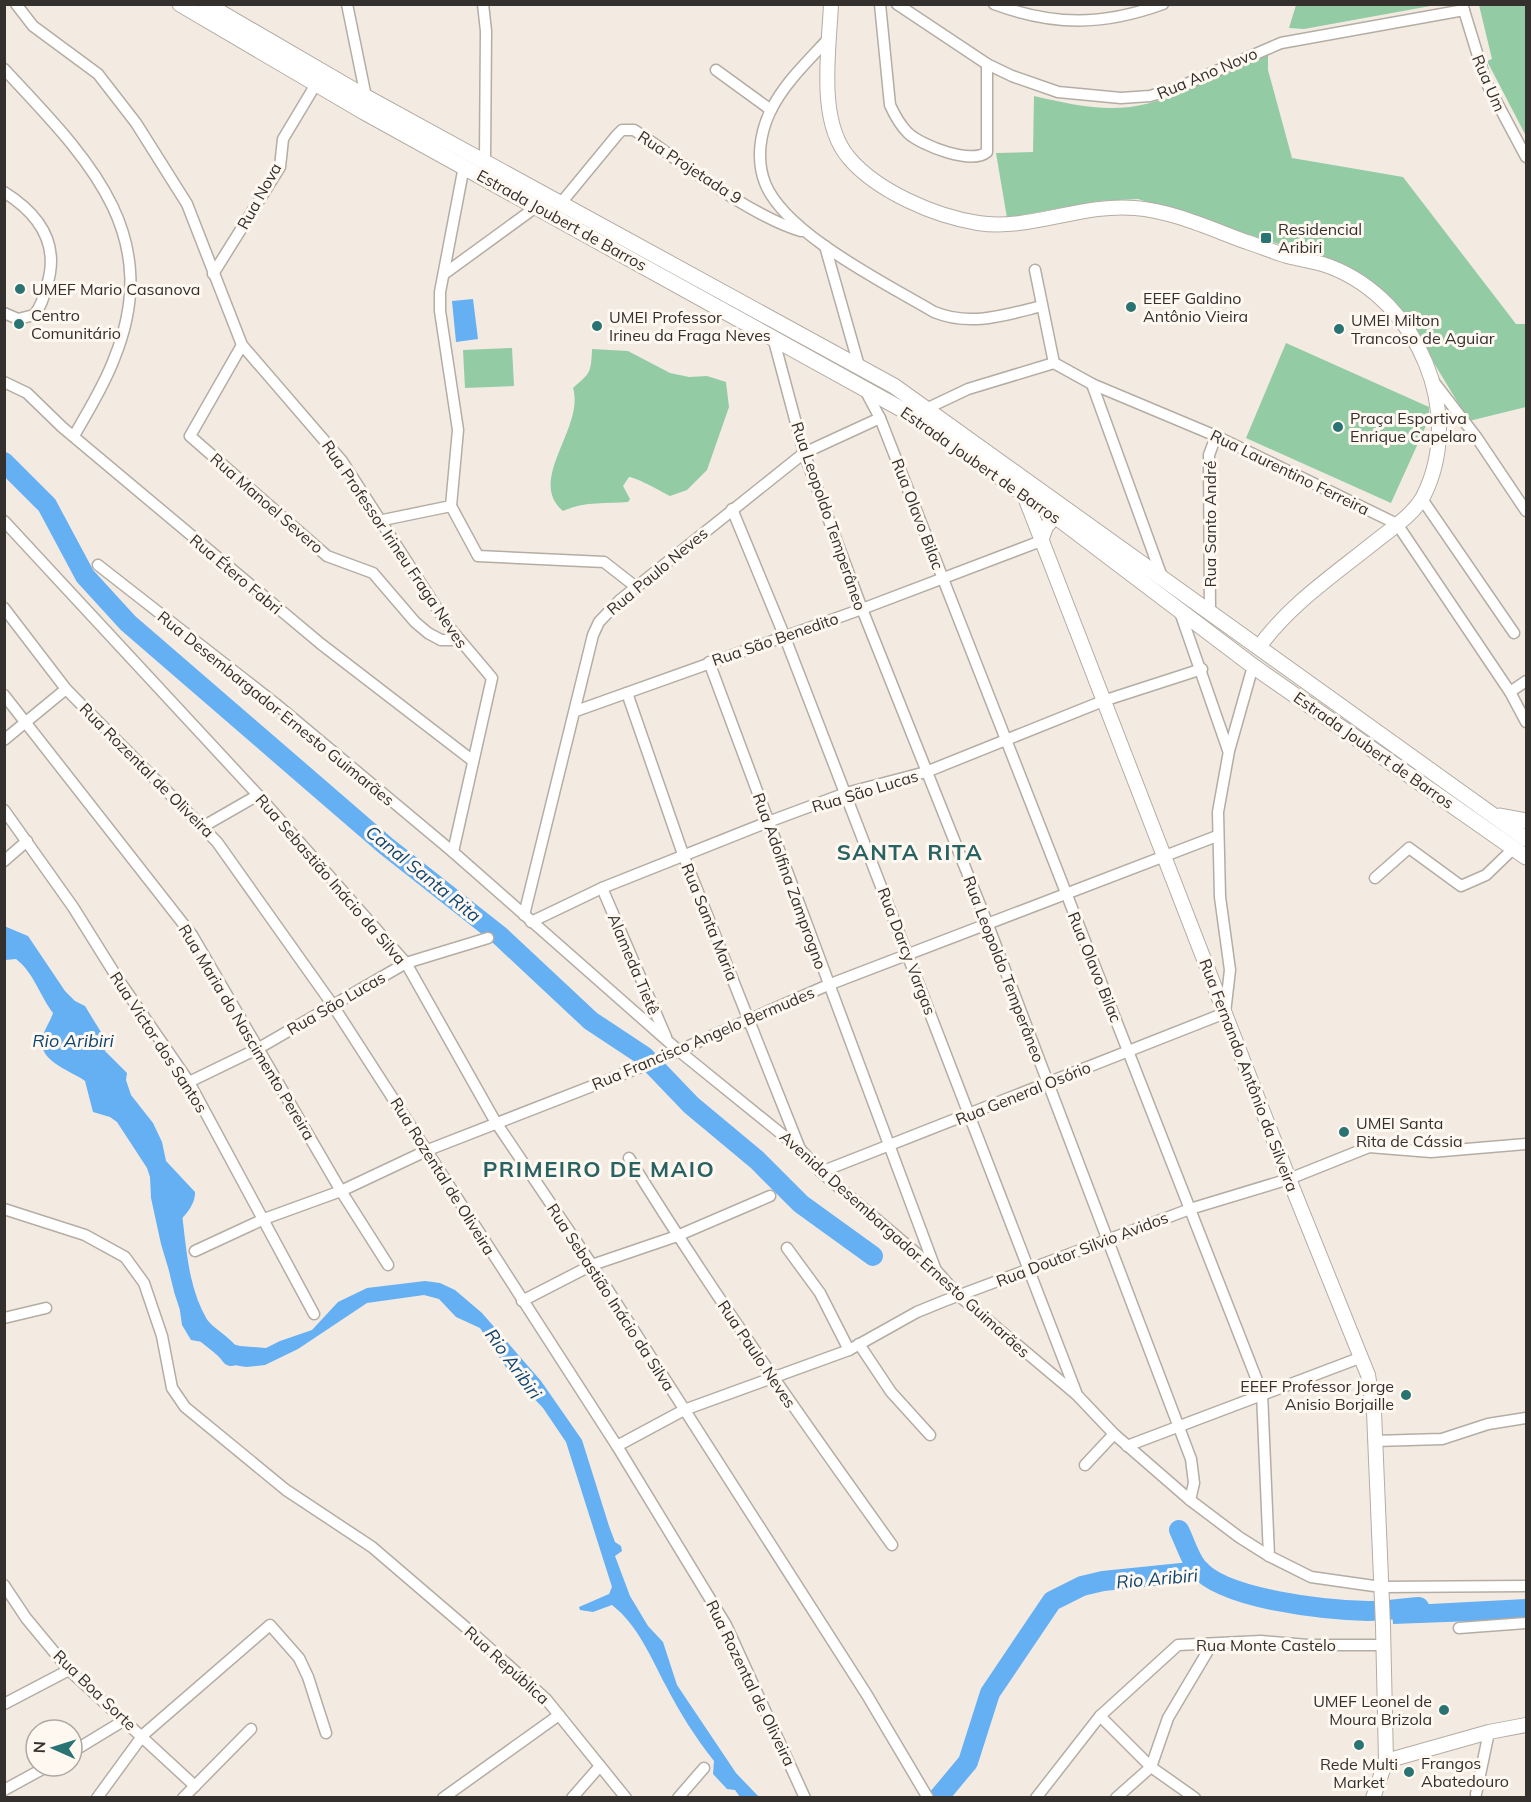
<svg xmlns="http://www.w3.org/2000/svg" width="1531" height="1802" font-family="Mulish,sans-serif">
<rect width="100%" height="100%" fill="#f3ebe2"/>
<g fill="#92cba4">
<polygon points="1296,5 1296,4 1436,5 1304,29 1289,28"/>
<polygon points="1479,5 1526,5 1526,136 1487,61 1492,59"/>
<path d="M1268,54v16l24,88 111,19 113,147h10v83l-57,14 -52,-86 -95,-77 -184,-59 -39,2 -92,17 -11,-65 37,-1 1,-56c31,7 64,15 96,11 49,-7 93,-36 138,-53z"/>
<polygon points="1286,343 1429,407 1429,419 1391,503 1246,438"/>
<polygon points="512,348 514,386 465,388 463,350"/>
<path d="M592,349l36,2 42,22 19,4 18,-1 19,6 3,25 -22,63 -20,20 -17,6c-10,-5 -32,-18 -41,-19l-6,9 7,13 -2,3c-21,2 -44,-1 -65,9 -37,-31 22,-83 10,-123 17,-15 18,-14 19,-39z"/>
</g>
<g fill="#65aff3">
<polygon points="473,299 478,339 456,342 452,301"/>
<path d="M4,926l24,10 37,55 10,10 10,5 22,36 -2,9 22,22 -1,7 5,15 22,28 9,19 4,19 29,31c1,12 -12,29 -23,33l-3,8 12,42 1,16 12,35 5,7 11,5 30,8 26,2 14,-7 32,-11 26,-28 29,-14 58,-7 15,2 15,7 27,23 59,68 41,59 27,86 6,16 6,4 1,5 -7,5 15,40 18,30 15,16 14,43 59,88 23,24h-19l-5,-7 -8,-1 -14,-15 1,-13c-19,-24 -34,-48 -48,-75 -15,-28 -28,-61 -54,-81l-19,7 -13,-2 -1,-3 30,-13 3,-7 -46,-145 -23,-34 -34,-36 -29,-44 -24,-11 -17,-18 -15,-4 -57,8 -69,46 -33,16 -19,2 -12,-2 -26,-22 -17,-3 -9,-15 -3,-21 -18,-60 -10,-46 -1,-21 -3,-9 -30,-46 -7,-5 -17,-5 -8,-31c-14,-10 -47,-20 -43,-42 2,-9 8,-17 11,-26 -14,-19 -19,-40 -37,-54l-11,1z"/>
<polygon points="1526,1599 1526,1619 1393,1624 1392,1606"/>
</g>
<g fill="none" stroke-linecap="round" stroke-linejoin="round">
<g stroke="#65aff3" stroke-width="20">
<polyline points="4,462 47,505 85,576 128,623 386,846 499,935 591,1021 644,1056 691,1105 757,1160 801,1204 873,1256"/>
<path d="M170,1198c6,42 6,88 28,126 8,13 25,19 33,32"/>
<path d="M1179,1530c6,12 10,27 18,37 26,33 131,43 171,44 17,0 34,-3 51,-4"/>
<polyline points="938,1798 968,1762 990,1693 1052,1601 1082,1586 1103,1581 1201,1571"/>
</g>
<g stroke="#b4ada4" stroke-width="13">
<g id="minor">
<polyline points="16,4 33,26 98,74 136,123 187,204 242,345 342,461 449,627 492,678 453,852"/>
<polyline points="347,4 366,97"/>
<polyline points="483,4 486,31 485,160"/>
<path d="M880,4l10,101c5,11 10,20 18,28 14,13 64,32 79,19v-88"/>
<polyline points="897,4 987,64 1012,76 1058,92 1121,98 1150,96 1177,88 1281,43 1464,10"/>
<path d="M994,4c60,22 108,22 169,0"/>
<polyline points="1462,4 1486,82 1526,157"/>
<path d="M830,37c-21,23 -46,46 -60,75 -10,21 -14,48 -5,71 20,51 122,101 169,129 37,15 71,3 108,-6"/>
<path d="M4,69c81,87 162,163 110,290 -10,27 -26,52 -40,77"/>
<polyline points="716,70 771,110"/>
<polyline points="464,166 440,292 440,311 458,430 451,506 478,556 604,562 636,587"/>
<path d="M4,192c35,22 56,52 43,93 -3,11 -6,22 -13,30l-16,4 -14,-6"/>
<path d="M561,203l56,-68 5,-5h12c46,31 116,86 167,101"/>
<polyline points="825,246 859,366"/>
<polyline points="1035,270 1054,363 1092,384 1216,436 1397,524 1510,692 1526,722"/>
<polyline points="213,274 280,167 283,139 316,84"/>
<polyline points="444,274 536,207"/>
<polyline points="773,337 804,453 862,609 988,925 1191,1459 1194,1483 1190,1500"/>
<polyline points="242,345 190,436 327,556 373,573 415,622 428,633 441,640 459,640"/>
<polyline points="4,382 27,393 62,427 321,644 473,761"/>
<polyline points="1434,382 1477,438 1526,511"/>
<polyline points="1092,384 1162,577"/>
<polyline points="865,390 880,418 1262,1393 1269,1556"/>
<polyline points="928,408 968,389 1054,363"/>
<polyline points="1422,499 1514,633"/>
<polyline points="732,509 784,635 1076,1392"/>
<polyline points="383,520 451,506"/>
<polyline points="4,521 258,795 406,963 495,1121 592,1265 867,1695 928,1798"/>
<polyline points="98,565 276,704 453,852 679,1051 800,1149 821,1172 935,1269 958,1295 1077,1395 1114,1434 1190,1500 1239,1537 1269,1556 1311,1577 1381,1587 1526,1586"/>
<polyline points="4,608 66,689 217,842 332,1004 617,1446 726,1625 805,1798"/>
<polyline points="1180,612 1228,750"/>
<polyline points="1210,613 1209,455 1216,436"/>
<polyline points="709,662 935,1268"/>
<polyline points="1510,692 1526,681"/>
<polyline points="627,693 684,857 800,1149"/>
<polyline points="4,695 192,935 341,1191 388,1265"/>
<polyline points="576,711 862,609 1041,541"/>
<polyline points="4,740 66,689"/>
<polyline points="4,810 73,907 118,979 189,1082 314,1314"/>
<polyline points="204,826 258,795"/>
<polyline points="4,861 27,841"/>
<polyline points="1375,878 1409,848 1461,886 1486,875 1514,848"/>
<polyline points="602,888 666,1037"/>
<polyline points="524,915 593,635 599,622 620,600 804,453 880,418"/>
<polyline points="531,922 602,888 768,822 846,793 926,772 1103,701 1202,669"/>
<polyline points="189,1082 259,1048 406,963 488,938"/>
<path d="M629,1158c82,133 172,260 263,387"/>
<polyline points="821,1172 1225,1013 1230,970 1220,897 1218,812 1229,751 1253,666"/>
<polyline points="4,1209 85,1235 125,1257 144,1283 162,1336 172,1388 185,1407 286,1490 372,1547 477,1637 546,1699 626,1798"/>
<polyline points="787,1248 820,1293 849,1350"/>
<polyline points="195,1251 264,1219 341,1191 428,1150 641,1067 828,985 1217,836"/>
<polyline points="522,1301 592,1265 677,1236 770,1196"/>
<polyline points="4,1318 46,1308"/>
<polyline points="859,1344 891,1392 930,1435"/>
<polyline points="1374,1441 1442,1439 1488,1424 1526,1418"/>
<polyline points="617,1446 684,1410 849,1350 917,1312 944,1301 1190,1209 1289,1179 1369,1147 1431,1152 1526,1144"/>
<polyline points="1127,1446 1362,1357"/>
<polyline points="1085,1465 1114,1434"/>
<polyline points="4,1585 26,1618 69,1670 195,1786"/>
<polyline points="1459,1628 1526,1623"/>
<polyline points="4,1704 69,1670"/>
<polyline points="1100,1716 1151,1767 1195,1798"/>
<polyline points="72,1752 123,1721"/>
<polyline points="4,1790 48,1766"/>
<polyline points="1476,1794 1489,1732"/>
<polyline points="97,1798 143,1735 270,1625 299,1658 308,1677 326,1733"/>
<polyline points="183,1798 251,1729"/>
<polyline points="443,1798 559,1715"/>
<polyline points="572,1798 600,1766"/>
<polyline points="678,1798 704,1768"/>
<polyline points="1036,1798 1100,1716 1178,1645 1261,1641 1308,1645 1384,1645"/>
<polyline points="1116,1798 1151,1767 1168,1718 1212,1644"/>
</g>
</g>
<g stroke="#b4ada4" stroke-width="16">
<g id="tertiary">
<path d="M831,4c-2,47 -14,117 18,154 28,33 85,58 129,65 52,8 104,-20 157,-15 38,3 76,21 112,34 15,5 29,11 44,15 13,3 28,5 40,10 87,34 135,146 92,230 -10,18 -31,31 -47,44 -41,33 -86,63 -117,106"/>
<polyline points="1023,492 1289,1179 1368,1375 1374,1412 1383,1626 1386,1761 1373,1798"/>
<polyline points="1041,541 1046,527 1062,508"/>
<polyline points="1386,1761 1489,1732 1526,1725"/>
</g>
</g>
<g stroke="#b4ada4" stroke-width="17">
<g id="secondary">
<polyline points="180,4 364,112 912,415 1055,516 1253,666 1526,857"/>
<polyline points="206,4 366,97 894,386 1526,839"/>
<polyline points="1500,816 1526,821"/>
</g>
</g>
<use href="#minor" stroke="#fff" stroke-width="10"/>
<use href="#tertiary" stroke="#fff" stroke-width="14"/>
<use href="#secondary" stroke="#fff" stroke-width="15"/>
</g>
<g fill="#297373" stroke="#fff8f1" stroke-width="2">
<rect x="1260" y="232" width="12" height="12" rx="3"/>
<circle cx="20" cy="289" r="6"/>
<circle cx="1131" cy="307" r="6"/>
<circle cx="19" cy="324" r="6"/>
<circle cx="597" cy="326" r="6"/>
<circle cx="1339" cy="329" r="6"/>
<circle cx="1338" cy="427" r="6"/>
<circle cx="1344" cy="1132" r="6"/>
<circle cx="1406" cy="1395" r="6"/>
<circle cx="1444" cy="1710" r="6"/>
<circle cx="1359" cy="1745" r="6"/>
<circle cx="1409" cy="1772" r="6"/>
</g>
<g text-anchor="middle" stroke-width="6" stroke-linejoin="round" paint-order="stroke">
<g font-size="16" fill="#33302d" stroke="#fff8f1">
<text transform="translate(1207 73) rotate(-23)" y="6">Rua Ano Novo</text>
<text transform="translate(1489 83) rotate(67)" y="6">Rua Um</text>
<text transform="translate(690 167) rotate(33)" y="6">Rua Projetada 9</text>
<text transform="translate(259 196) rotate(-61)" y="6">Rua Nova</text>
<text transform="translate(562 220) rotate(29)" y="6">Estrada Joubert de Barros</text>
<text transform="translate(981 465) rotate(35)" y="6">Estrada Joubert de Barros</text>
<text transform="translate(1290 472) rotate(26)" y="6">Rua Laurentino Ferreira</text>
<text transform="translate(267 503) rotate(41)" y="6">Rua Manoel Severo</text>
<text transform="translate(918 514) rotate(69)" y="6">Rua Olavo Bilac</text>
<text transform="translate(829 516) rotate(71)" y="6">Rua Leopoldo Temperâneo</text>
<text transform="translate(1210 524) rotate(-90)" y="6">Rua Santo André</text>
<text transform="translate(395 544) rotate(56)" y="6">Rua Professor Irineu Fraga Neves</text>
<text transform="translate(657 571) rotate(-40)" y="6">Rua Paulo Neves</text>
<text transform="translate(236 574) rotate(40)" y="6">Rua Étero Fabri</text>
<text transform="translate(775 639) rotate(-19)" y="6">Rua São Benedito</text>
<text transform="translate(276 708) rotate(39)" y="6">Rua Desembargador Ernesto Guimarães</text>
<text transform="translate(1374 750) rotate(35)" y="6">Estrada Joubert de Barros</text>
<text transform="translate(147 770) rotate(45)" y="6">Rua Rozental de Oliveira</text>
<text transform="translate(865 791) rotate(-17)" y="6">Rua São Lucas</text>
<text transform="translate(331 879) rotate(49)" y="6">Rua Sebastião Inácio da Silva</text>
<text transform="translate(790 881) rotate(70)" y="6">Rua Adolfina Zamprogno</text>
<text transform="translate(710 922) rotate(68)" y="6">Rua Santa Maria</text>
<text transform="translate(907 951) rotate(69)" y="6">Rua Darcy Vargas</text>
<text transform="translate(634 964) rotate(67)" y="6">Alameda Tietê</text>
<text transform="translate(1095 967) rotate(68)" y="6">Rua Olavo Bilac</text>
<text transform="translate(1004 969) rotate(69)" y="6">Rua Leopoldo Temperâneo</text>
<text transform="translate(336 1003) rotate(-30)" y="6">Rua São Lucas</text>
<text transform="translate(247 1032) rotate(59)" y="6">Rua Maria do Nascimento Pereira</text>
<text transform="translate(703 1038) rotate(-23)" y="6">Rua Francisco Angelo Bermudes</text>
<text transform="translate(159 1042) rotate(57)" y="6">Rua Victor dos Santos</text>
<text transform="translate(1249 1075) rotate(69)" y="6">Rua Fernando Antônio da Silveira</text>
<text transform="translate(1023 1093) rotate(-22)" y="6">Rua General Osório</text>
<text transform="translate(443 1176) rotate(58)" y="6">Rua Rozental de Oliveira</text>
<text transform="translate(905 1244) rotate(42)" y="6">Avenida Desembargador Ernesto Guimarães</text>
<text transform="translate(1082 1249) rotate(-21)" y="6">Rua Doutor Silvio Avidos</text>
<text transform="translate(611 1297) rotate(57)" y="6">Rua Sebastião Inácio da Silva</text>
<text transform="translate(757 1354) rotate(56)" y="6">Rua Paulo Neves</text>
<text x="1266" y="1651">Rua Monte Castelo</text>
<text transform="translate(507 1665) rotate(42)" y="6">Rua República</text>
<text transform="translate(751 1683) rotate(64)" y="6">Rua Rozental de Oliveira</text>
<text transform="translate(95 1690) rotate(44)" y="6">Rua Boa Sorte</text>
</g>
<g font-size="16" fill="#33302d" stroke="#fff8f1" text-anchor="start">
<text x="1278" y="235">Residencial<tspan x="1278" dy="18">Aribiri</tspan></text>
<text x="32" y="295">UMEF Mario Casanova</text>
<text x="1143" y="304">EEEF Galdino<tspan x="1143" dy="18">Antônio Vieira</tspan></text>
<text x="31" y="321">Centro<tspan x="31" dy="18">Comunitário</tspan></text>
<text x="609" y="323">UMEI Professor<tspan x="609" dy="18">Irineu da Fraga Neves</tspan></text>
<text x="1351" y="326">UMEI Milton<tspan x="1351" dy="18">Trancoso de Aguiar</tspan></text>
<text x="1350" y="424">Praça Esportiva<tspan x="1350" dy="18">Enrique Capelaro</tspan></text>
<text x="1356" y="1129">UMEI Santa<tspan x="1356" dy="18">Rita de Cássia</tspan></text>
<text x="1394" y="1392" text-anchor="end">EEEF Professor Jorge<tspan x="1394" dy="18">Anisio Borjaille</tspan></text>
<text x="1432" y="1707" text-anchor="end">UMEF Leonel de<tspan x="1432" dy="18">Moura Brizola</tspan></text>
<text x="1421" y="1769">Frangos<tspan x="1421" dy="18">Abatedouro</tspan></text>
<text x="1359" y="1770" text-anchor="middle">Rede Multi<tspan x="1359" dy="18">Market</tspan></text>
</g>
<g font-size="18" font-style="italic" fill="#0f4671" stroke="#fff8f1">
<text transform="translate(423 874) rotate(39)" y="6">Canal Santa Rita</text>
<text x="73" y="1047">Rio Aribiri</text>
<text transform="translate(513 1364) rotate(54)" y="6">Rio Aribiri</text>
<text transform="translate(1157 1579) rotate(-5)" y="6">Rio Aribiri</text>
</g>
<g font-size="22" font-weight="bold" letter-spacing="1.5" fill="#286262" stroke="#fff8f1">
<text x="910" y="860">SANTA RITA</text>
<text x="599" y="1177">PRIMEIRO DE MAIO</text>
</g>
</g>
<rect width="1531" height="1802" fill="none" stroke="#33302d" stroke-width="12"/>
<g transform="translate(54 1748) rotate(273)"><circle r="28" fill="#fff8f1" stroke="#ada8a3" stroke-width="1.5"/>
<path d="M0-4.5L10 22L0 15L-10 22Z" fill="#297373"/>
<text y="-9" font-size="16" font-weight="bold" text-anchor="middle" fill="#33302d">N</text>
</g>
</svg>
